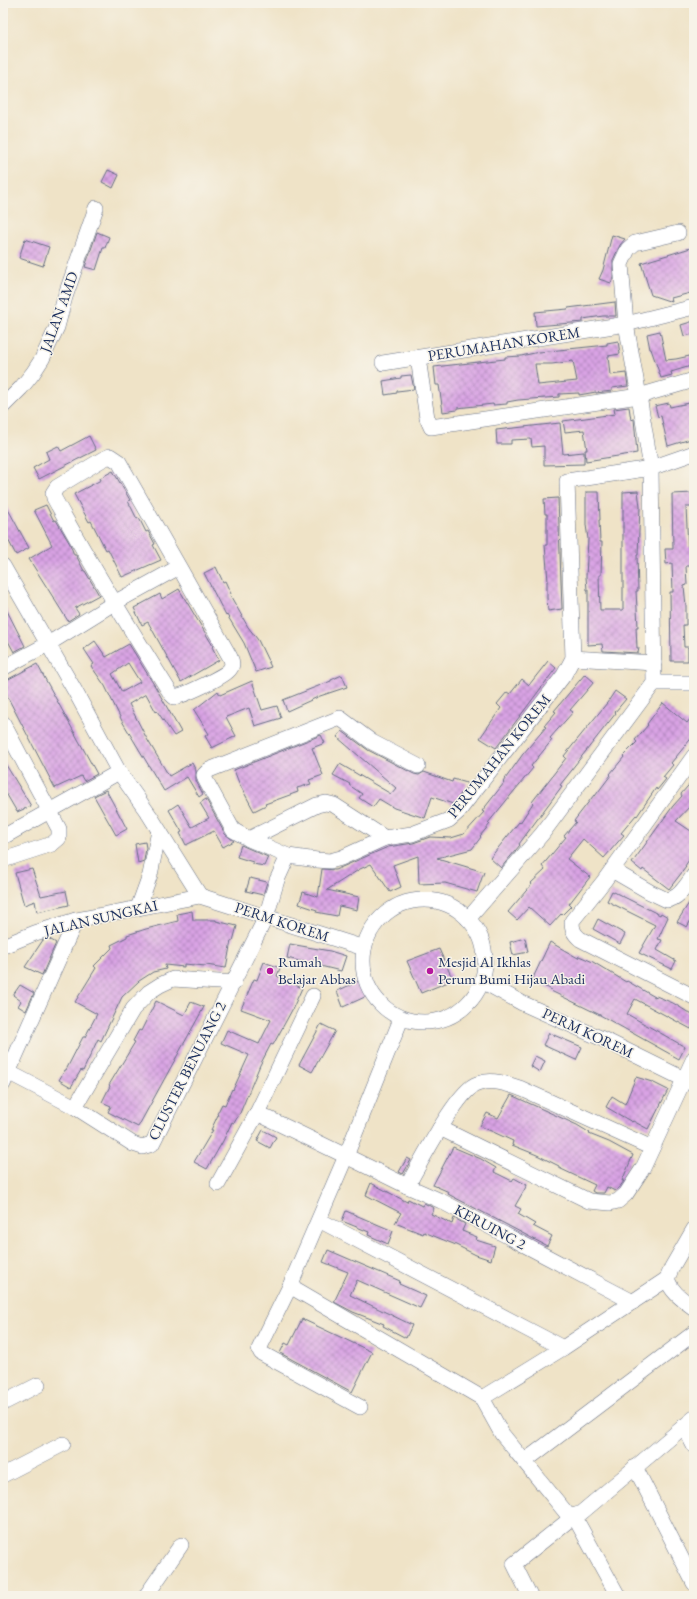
<svg xmlns="http://www.w3.org/2000/svg" width="697" height="1599" font-family="'EB Garamond',serif">
<defs>
<pattern id="building-cross-hatch" width="8" height="8" patternUnits="userSpaceOnUse"><rect width="8" height="8" fill="#d9a3e4"/><path d="M0 0l8 8M0 8l8-8" fill="none" stroke="#af85bc"/></pattern>
</defs>
<rect width="100%" height="100%" fill="#f7f3e8"/>
<filter id="ink" filterUnits="userSpaceOnUse"><feTurbulence type="fractalNoise" baseFrequency=".025" numOctaves="2"/><feDisplacementMap in="SourceGraphic" scale="8" xChannelSelector="R" yChannelSelector="G"/><feConvolveMatrix kernelMatrix="1 2 1 2 8 2 1 2 1" color-interpolation-filters="sRGB"/></filter>
<filter id="wash" filterUnits="userSpaceOnUse"><feTurbulence type="fractalNoise" baseFrequency=".012" numOctaves="4" result="noise"/><feDisplacementMap in="SourceGraphic" scale="16" xChannelSelector="R" yChannelSelector="G"/><feGaussianBlur stdDeviation="0.9" result="paint"/><feColorMatrix in="noise" values="0 0 0 0 0 0 0 0 0 0 0 0 0 0 0 0 0 1.4 0 .05"/><feComposite in="paint" operator="in"/></filter>
<g filter="url(#wash)">
<rect width="100%" height="100%" fill="#efe3c7"/>
<g id="blocks">
<g fill="url(#building-cross-hatch)" fill-rule="evenodd">
<polygon points="108,170 119,175 113,188 102,182"/>
<polygon points="97,232 109,237 105,248 103,248 96,270 85,267"/>
<polygon points="612,235 625,239 620,245 613,260 613,278 611,283 599,279 603,270"/>
<polygon points="25,239 49,247 43,266 19,258"/>
<polygon points="694,247 694,292 671,298 672,302 651,295 641,263"/>
<polygon points="615,302 616,316 603,316 583,319 583,322 536,326 535,312 568,309 568,308"/>
<polygon points="694,321 694,334 684,336 681,325"/>
<polygon points="660,331 666,360 676,359 694,355 694,365 671,372 672,375 661,378 651,349 650,349 647,334"/>
<path d="M618,341l2,13 -12,2 2,19 16,-2 2,13 -16,2v3l-16,2v-1l-17,3v-2l-20,1v3l-41,3 -11,2v2l-14,1v-1l-36,4v2l-14,2 -4,-27h-3l-2,-18 71,-8v-2l16,-1 18,-4 68,-7v-2zM573,361l4,20 -39,4 -3,-21h17z"/>
<polygon points="411,375 414,389 397,391 397,393 385,395 383,381 401,378 401,376"/>
<polygon points="694,402 694,438 668,446 661,416 658,417 655,406 669,403 670,407"/>
<polygon points="629,407 631,420 634,419 637,453 586,461 585,450 587,450 584,430 565,432 563,421 615,414 614,409"/>
<polygon points="560,423 563,454 584,452 584,464 544,465 544,446 532,447 531,439 511,440 511,444 497,444 496,430"/>
<polygon points="89,436 96,450 39,479 33,468 49,459 46,452 58,446 61,451"/>
<polygon points="113,471 130,500 128,501 137,519 139,518 146,532 148,531 155,544 153,545 161,560 122,577 108,549 106,550 91,521 89,522 74,494 101,480 100,478"/>
<polygon points="638,491 640,507 638,555 637,555 638,591 636,591 638,627 636,627 637,648 639,648 638,653 603,651 602,644 588,645 588,590 587,590 586,577 588,539 586,525 586,492 599,492 600,520 599,520 600,542 602,542 601,575 599,575 600,610 623,610 623,492"/>
<polygon points="694,493 694,507 686,507 688,547 694,547 694,566 686,566 687,585 684,586 686,606 686,625 683,625 684,647 688,647 688,661 671,661 670,592 673,592 672,563 666,564 665,549 673,549 672,494"/>
<polygon points="558,498 562,609 548,611 547,598 547,581 548,581 545,545 547,545 547,514 545,514 544,499"/>
<polygon points="3,500 29,548 16,555 3,530"/>
<polygon points="46,505 54,521 56,520 70,544 74,555 76,555 84,571 85,571 99,595 75,608 79,614 68,621 29,559 52,545 34,510"/>
<polygon points="216,567 223,582 225,581 231,594 230,595 248,627 258,640 271,667 256,672 244,643 227,615 226,616 204,573"/>
<polygon points="179,589 213,646 212,647 219,660 181,682 148,622 142,625 134,608 160,594 162,599"/>
<polygon points="3,603 25,646 14,652 3,632"/>
<path d="M95,641l11,16 23,-13 27,44 25,44 -7,4 -17,-25 -1,1 -10,-18 -17,10 18,35 22,37 23,-13 4,8v10l7,13 -4,3 -12,-20 -23,14 -42,-70 -17,-35 -14,-20 3,-2 -10,-15zM128,663l12,19 -18,10 -10,-18z"/>
<polygon points="548,661 556,668 496,748 480,738 501,708 497,704 507,692 510,694 522,679 529,685"/>
<polygon points="37,664 97,774 84,781 81,776 55,788 6,694 3,695 3,682"/>
<polygon points="585,674 594,682 570,710 573,712 550,738 552,740 531,766 533,768 488,823 490,824 480,836 481,837 472,849 437,858 484,872 477,892 445,883 419,884 418,856 393,865 401,887 390,892 371,864 360,869 327,890 359,897 357,910 339,906 337,916 316,912 317,910 299,904 303,892 318,897 322,869 335,870 388,847 413,843 430,837 451,838 464,834 484,812 482,811 504,783 503,782 523,754 546,727 544,726 556,712 554,711"/>
<polygon points="342,675 347,687 320,696 287,711 283,700 331,681 331,680"/>
<polygon points="252,681 262,710 277,706 281,718 255,726 249,708 226,717 236,736 212,748 205,736 209,734 194,710 218,691 220,695"/>
<polygon points="615,691 626,699 615,712 616,713 571,770 572,770 560,785 562,786 519,844 520,845 501,868 490,858 519,822 520,823 533,803 532,802 566,758 564,756 607,703"/>
<polygon points="663,703 687,723 694,714 694,735 671,763 673,765 663,777 666,779 657,790 656,788 637,816 636,815 621,833 624,835 604,858 583,839 567,859 590,877 569,904 571,906 562,915 561,914 550,926 529,907 517,920 508,912 532,884 531,883 545,870 542,866 566,837 564,836 576,822 574,821 594,795 595,796 611,775 610,774 624,757 623,756 637,742 635,740 648,725 647,724"/>
<polygon points="342,731 368,750 414,774 419,775 424,772 452,782 453,779 467,783 466,787 453,804 432,797 425,818 394,808 379,799 373,807 359,798 362,794 349,785 350,784 333,775 340,764 391,794 396,788 337,737"/>
<polygon points="321,735 325,743 312,748 323,775 309,780 311,784 297,788 298,792 265,804 266,805 254,811 239,783 234,770"/>
<polygon points="3,760 31,806 17,812 3,788"/>
<polygon points="694,779 694,805 692,804 676,821 694,833 694,852 685,866 686,867 669,889 643,869 642,871 632,863 673,806 682,796 681,794"/>
<polygon points="106,790 127,829 116,835 94,796"/>
<polygon points="206,799 225,834 234,841 223,847 214,831 186,845 180,833 182,832 169,810 178,804 192,827 209,818 200,803"/>
<polygon points="145,842 146,848 144,861 138,863 135,844"/>
<polygon points="241,845 268,857 264,866 253,864 253,862 237,857"/>
<polygon points="32,869 41,896 66,891 69,905 37,912 35,901 24,905 15,873"/>
<polygon points="250,878 267,882 263,895 246,891"/>
<polygon points="612,891 660,915 661,913 668,917 658,939 662,940 657,950 676,961 672,969 639,953 655,925 607,901"/>
<polygon points="694,895 694,915 687,927 677,922"/>
<polygon points="192,911 193,920 216,920 216,921 237,926 233,941 231,941 226,968 206,965 206,966 184,964 184,967 165,965 166,969 153,972 139,981 122,997 101,1041 98,1039 83,1071 81,1070 71,1087 59,1080 65,1070 66,1070 83,1037 85,1037 97,1014 75,1002 96,968 94,966 112,948 111,945 127,937 127,935 146,929 178,921 177,914"/>
<polygon points="598,919 625,934 620,944 593,929"/>
<polygon points="48,938 56,943 42,975 25,967 43,940"/>
<polygon points="525,938 528,952 513,955 510,942"/>
<polygon points="550,942 578,958 579,956 593,962 626,982 627,981 655,997 656,996 673,1003 694,1016 694,1023 691,1029 635,999 627,1014 685,1047 679,1059 600,1015 551,991 552,990 532,980"/>
<polygon points="290,944 330,951 346,956 341,971 287,958"/>
<polygon points="439,949 453,980 421,993 407,961"/>
<polygon points="264,962 280,968 277,976 302,988 292,1010 273,1045 271,1044 260,1065 240,1113 234,1123 232,1122 223,1141 207,1169 194,1162 213,1130 211,1130 218,1115 217,1114 222,1104 225,1105 232,1089 233,1090 249,1055 221,1043 227,1030 259,1044 271,1020 241,1009 254,979 257,980"/>
<polygon points="361,980 367,996 343,1007 337,991"/>
<polygon points="20,985 34,993 26,1011 18,1006 21,1001 13,995"/>
<polygon points="156,1001 184,1015 191,1002 204,1007 138,1127 108,1112 111,1106 102,1102 110,1086 109,1085 135,1042 133,1041 139,1030 141,1031"/>
<polygon points="321,1024 335,1031 312,1072 299,1065"/>
<polygon points="549,1033 582,1047 576,1060 543,1045"/>
<polygon points="535,1056 545,1061 540,1072 530,1066"/>
<polygon points="636,1077 652,1082 668,1090 648,1129 633,1121 632,1122 606,1107 612,1096 625,1104"/>
<polygon points="511,1095 577,1125 590,1133 589,1134 609,1142 633,1155 622,1181 624,1181 619,1188 615,1191 607,1187 604,1193 595,1193 592,1191 595,1185 559,1168 559,1166 537,1155 512,1145 513,1141 480,1126 487,1113 498,1118"/>
<polygon points="263,1130 276,1137 270,1148 257,1141"/>
<polygon points="453,1147 481,1159 496,1168 494,1172 512,1181 514,1178 527,1185 515,1206 521,1209 518,1214 535,1224 533,1226 552,1236 547,1246 448,1194 449,1192 433,1185"/>
<polygon points="407,1158 411,1160 403,1174 399,1172"/>
<polygon points="371,1183 407,1202 408,1199 422,1206 424,1203 434,1208 431,1214 452,1224 454,1218 465,1224 462,1231 477,1237 476,1240 495,1246 491,1260 476,1255 456,1245 424,1232 423,1234 395,1223 401,1213 366,1195"/>
<polygon points="346,1211 393,1231 388,1244 368,1235 369,1232 342,1221"/>
<polygon points="328,1250 400,1281 399,1284 426,1296 420,1308 357,1280 350,1295 412,1325 406,1338 383,1326 384,1324 353,1312 334,1302 348,1272 323,1262"/>
<polygon points="302,1319 372,1352 352,1392 280,1353 285,1343 289,1345"/>
</g>
</g>
</g>
<g filter="url(#ink)">
<use href="#blocks" fill-opacity="0" stroke="#656e83" stroke-width="1"/>
<g fill="none" stroke-linecap="round" stroke-linejoin="round">
<g stroke="#656e83" stroke-width="16">
<g id="street">
<polyline points="418,358 427,418 431,427 639,396 694,380"/>
<polyline points="383,363 626,324 694,307"/>
<polyline points="3,406 21,388 33,373 42,359 57,327 65,297 96,208"/>
<polyline points="3,566 75,691 119,772 150,816 200,896"/>
<polyline points="573,658 654,663"/>
<path d="M3,668l45,-24 66,-41 65,-36 51,90c2,4 3,8 0,12 -4,7 -47,27 -56,28l-3,-3c-41,-65 -80,-129 -117,-196l-1,-5 4,-6 46,-28 7,-3 9,6 60,105"/>
<polyline points="654,683 694,683"/>
<polyline points="3,723 59,829 59,838 52,844 3,860"/>
<path d="M694,756l-90,125 -32,40c0,8 1,12 8,18l114,58"/>
<polyline points="3,837 119,772"/>
<polyline points="249,839 317,805 326,803 334,805 385,838"/>
<polyline points="288,856 249,839 233,830 205,779 204,775 209,770 340,718 372,742 418,766"/>
<path d="M612,870l38,22 17,8c12,-1 20,-16 27,-25"/>
<circle cx="424" cy="961" r="61"/>
<polyline points="138,908 150,875 159,831"/>
<polyline points="468,919 542,834 654,683 651,468 639,396 626,324 621,264 628,249 635,243 678,233"/>
<polyline points="3,946 35,933 76,920 200,896 364,948"/>
<polyline points="482,981 522,1003 607,1041 694,1084"/>
<polyline points="234,983 173,979 160,985 149,992 133,1009 75,1107 133,1144 142,1147 152,1144 266,917 277,880 288,856 317,860 330,861 341,858 385,838 412,834 449,820 458,812 564,675 573,658 567,481 651,468 694,453"/>
<polyline points="313,996 257,1113 346,1156 401,1019"/>
<polyline points="8,1072 75,1107"/>
<polyline points="3,1084 76,920"/>
<polyline points="440,1128 589,1201 610,1203 618,1201 626,1194 643,1168 694,1058"/>
<polyline points="218,1184 257,1113"/>
<path d="M407,1186c12,-20 50,-96 70,-102 15,-6 31,0 45,5l130,59"/>
<polyline points="319,1220 563,1348"/>
<path d="M694,1229l-22,38 -5,12c5,14 15,20 27,29"/>
<polyline points="290,1286 482,1398 502,1434 568,1515 574,1516 618,1596"/>
<polyline points="482,1398 563,1348 667,1279"/>
<polyline points="3,1403 38,1385"/>
<polyline points="360,1407 261,1353 259,1349 290,1286 346,1156 407,1186 441,1201 633,1302"/>
<polyline points="684,1426 694,1446"/>
<polyline points="525,1461 694,1333"/>
<polyline points="635,1467 694,1583"/>
<polyline points="3,1475 63,1444"/>
<polyline points="146,1596 181,1545"/>
<polyline points="530,1596 514,1564 574,1516 581,1513 694,1418"/>
</g>
</g>
<use href="#street" stroke="#fff" stroke-width="15"/>
</g>
</g>
<g fill="#b5179e" stroke="#f7f3e8" stroke-width="1.5">
<circle cx="270" cy="971" r="4"/>
<circle cx="430" cy="971" r="4"/>
</g>
<g text-anchor="middle" stroke-width="3" stroke-linejoin="round" paint-order="stroke">
<g font-size="15" fill="#1b2f5e" stroke="#f7f3e8">
<text transform="translate(59 312) rotate(-70)" y="5">JALAN AMD</text>
<text transform="translate(504 344) rotate(-9)" y="5">PERUMAHAN KOREM</text>
<text transform="translate(499 756) rotate(-51)" y="5">PERUMAHAN KOREM</text>
<text transform="translate(101 918) rotate(-13)" y="5">JALAN SUNGKAI</text>
<text transform="translate(282 922) rotate(18)" y="5">PERM KOREM</text>
<text transform="translate(588 1033) rotate(25)" y="5">PERM KOREM</text>
<text transform="translate(187 1071) rotate(-63)" y="5">CLUSTER BENUANG 2</text>
<text transform="translate(490 1227) rotate(28)" y="5">KERUING 2</text>
</g>
<g font-size="15" fill="#1b2f5e" stroke="#f7f3e8" text-anchor="start">
<text x="278" y="967">Rumah<tspan x="278" dy="17">Belajar Abbas</tspan></text>
<text x="438" y="967">Mesjid Al Ikhlas<tspan x="438" dy="17">Perum Bumi Hijau Abadi</tspan></text>
</g>
</g>
<rect width="697" height="1599" fill="none" stroke="#f7f3e8" stroke-width="16"/>
</svg>
